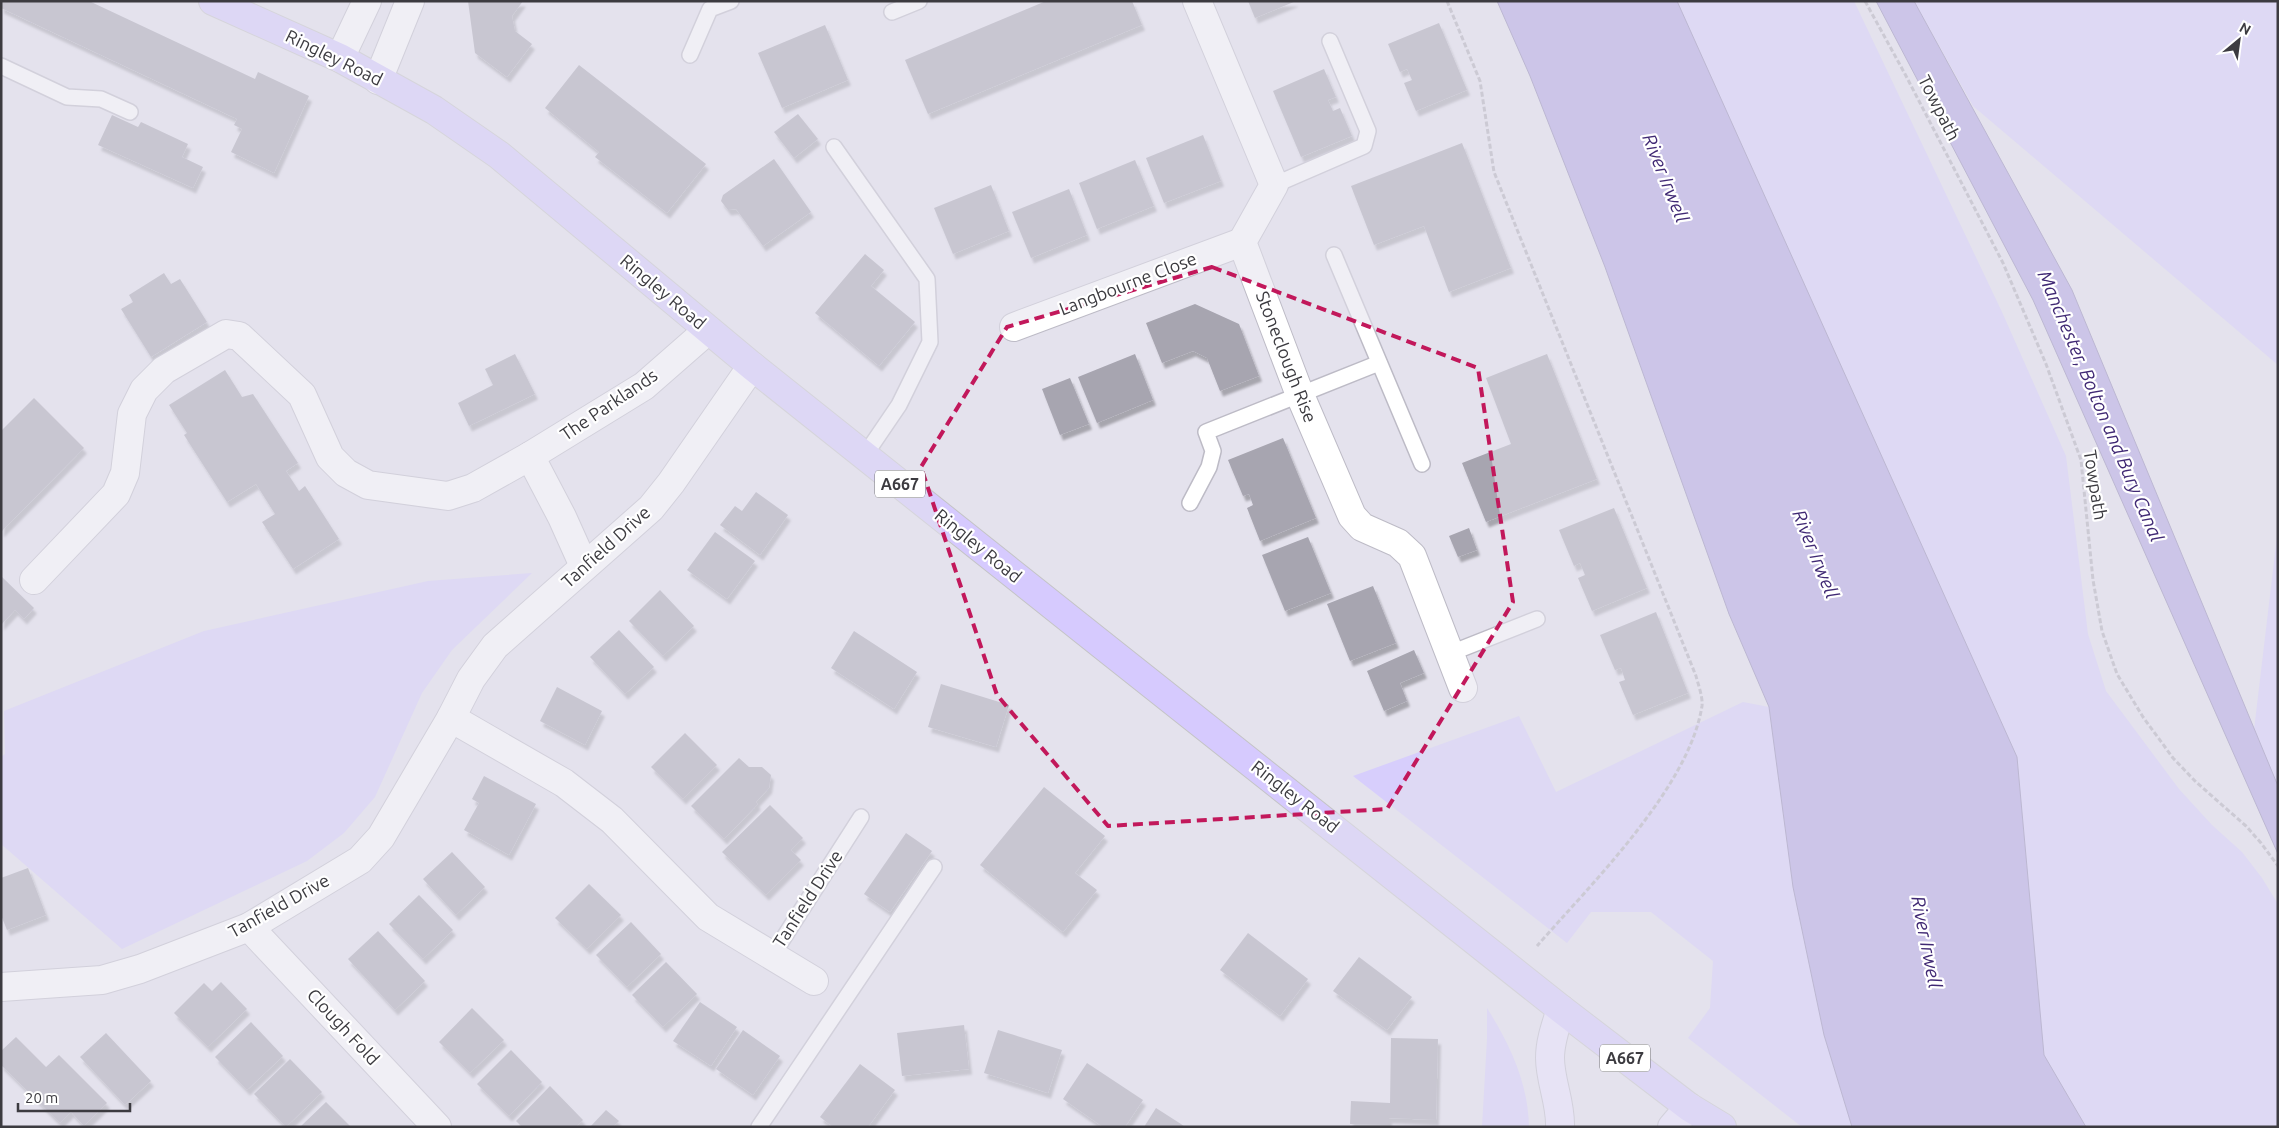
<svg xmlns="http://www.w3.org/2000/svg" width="2279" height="1128" font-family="Ubuntu,sans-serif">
<defs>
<filter id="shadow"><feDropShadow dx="3" dy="5.5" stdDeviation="1" flood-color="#0004"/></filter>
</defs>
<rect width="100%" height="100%" fill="#e4e2ed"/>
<g fill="#d7cefc">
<polygon points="1677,1 1854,1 2002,312 2066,456 2088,634 2106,691 2179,789 2212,825 2242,852 2262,878 2278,904 2278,1127 2086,1127 2044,1055 2017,757"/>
<polygon points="1914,1 2278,1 2278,365 1973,106"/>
<polygon points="2278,528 2278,786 2254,730"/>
<polygon points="532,573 452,650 422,693 375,797 344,833 307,861 122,949 1,844 1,757 5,754 4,711 204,631 428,581"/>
<polygon points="1743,702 1769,707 1793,887 1824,1035 1852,1127 1802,1127 1688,1038 1710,1008 1713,961 1651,912 1591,912 1567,943 1353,776 1519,716 1556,792"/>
<path d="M1487,1008c23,37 41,74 42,119h-47l5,-88z"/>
</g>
<g fill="#afa2e2" stroke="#8c83b1">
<polygon points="1497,1 1677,1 2017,757 2044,1055 2086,1127 1852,1127 1824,1035 1793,887 1769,707 1729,614 1605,267 1530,76"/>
<polygon points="1876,1 1914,1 2072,290 2278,786 2278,854 2033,300"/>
</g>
<g fill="#a7a5b0" filter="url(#shadow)">
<polygon points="1,1 89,1 255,79 258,72 309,96 274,173 231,152 242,129 234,125 237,119 1,8"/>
<polygon points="468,1 523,1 512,16 515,31 532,44 507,77 475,53"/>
<polygon points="1046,1 1132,1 1142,25 928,114 905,60"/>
<polygon points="1248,1 1296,1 1255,18"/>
<polygon points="1439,23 1467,90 1416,111 1404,83 1412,80 1407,69 1400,72 1388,44"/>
<polygon points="825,25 848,80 782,108 758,53"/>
<polygon points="579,65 706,164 667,213 595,157 599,152 545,108"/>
<polygon points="1324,69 1336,97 1328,100 1333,111 1340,108 1352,136 1301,157 1273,91"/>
<polygon points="798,114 818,139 794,158 774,132"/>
<polygon points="112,115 138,127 141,122 188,144 182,157 203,167 193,188 98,145"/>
<polygon points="1203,135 1221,181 1164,203 1146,158"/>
<polygon points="1462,143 1511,268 1449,292 1424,226 1374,245 1351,186"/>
<polygon points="774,159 811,212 763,246 736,209 728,210 721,201 723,195"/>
<polygon points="1135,160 1154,206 1097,229 1079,183"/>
<polygon points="991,185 1009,231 953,254 934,208"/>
<polygon points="1069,189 1087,235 1031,258 1012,212"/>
<polygon points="865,254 884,270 871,286 915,322 879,366 815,313"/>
<polygon points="164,273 171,284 180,279 207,322 151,357 121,309 133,302 129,295"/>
<polygon points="1195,304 1239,324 1259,376 1220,391 1207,358 1193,351 1162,363 1146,323"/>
<polygon points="515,354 535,394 469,426 458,403 493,385 485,369"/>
<polygon points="1135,354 1153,400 1097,423 1078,377"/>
<polygon points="1547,354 1597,479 1486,522 1462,463 1511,444 1486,378"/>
<polygon points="225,370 242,397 253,394 298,463 286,471 299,491 305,486 339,539 293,569 262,522 275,514 256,484 227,502 184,435 187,433 169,405"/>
<polygon points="1070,378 1089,424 1060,435 1042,389"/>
<polygon points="34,398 84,448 1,532 1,431"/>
<polygon points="1283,438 1316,518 1260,541 1247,508 1253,505 1249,494 1243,496 1228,460"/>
<polygon points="756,492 788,515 760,555 720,525 735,506 742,511"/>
<polygon points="1614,508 1647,588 1592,611 1578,578 1585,575 1580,563 1574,566 1559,530"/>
<polygon points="1469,528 1477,550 1458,557 1449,536"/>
<polygon points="715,532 755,561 727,599 687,570"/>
<polygon points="1308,537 1331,593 1285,611 1262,555"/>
<polygon points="1,576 34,608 24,619 15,610 1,625"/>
<polygon points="1373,586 1396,643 1350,661 1327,604"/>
<polygon points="660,590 694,626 663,656 629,621"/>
<polygon points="1656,612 1688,693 1633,715 1619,682 1625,680 1621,668 1615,670 1600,635"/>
<polygon points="619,630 654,667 625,694 590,657"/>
<polygon points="854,631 917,672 894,709 831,668"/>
<polygon points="1414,650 1424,673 1400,683 1407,701 1384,711 1367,671"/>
<polygon points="941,684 1009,705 996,747 928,727"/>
<polygon points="557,687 602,711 585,745 540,721"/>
<polygon points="685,733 717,765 683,799 651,767"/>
<polygon points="739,758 749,767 762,767 771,775 769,788 756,802 758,804 724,839 691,806"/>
<polygon points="484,776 536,804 509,855 464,830 479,803 472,799"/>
<polygon points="1044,787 1105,836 1075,873 1097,890 1063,932 980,865"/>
<polygon points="770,805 803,838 791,850 801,860 766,895 722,852"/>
<polygon points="906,833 932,851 890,912 864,894"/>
<polygon points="452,852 485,887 456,915 423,879"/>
<polygon points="28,868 46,915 7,930 1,915 1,878"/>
<polygon points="589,884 621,915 587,949 555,918"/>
<polygon points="419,895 453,930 423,959 389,924"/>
<polygon points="631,922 661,954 627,987 596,955"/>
<polygon points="378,931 425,981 395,1010 348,959"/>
<polygon points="1248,933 1308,979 1280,1016 1220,970"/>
<polygon points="1359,957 1412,997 1387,1030 1333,991"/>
<polygon points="666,962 697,994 663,1027 632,995"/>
<polygon points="221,982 247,1009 208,1047 174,1013 204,983 212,991"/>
<polygon points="700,1002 737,1027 711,1066 673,1041"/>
<polygon points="472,1008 504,1040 470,1073 439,1042"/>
<polygon points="251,1022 283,1056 247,1090 215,1057"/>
<polygon points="964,1025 969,1069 902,1076 897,1033"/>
<polygon points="743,1030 780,1056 753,1095 716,1069"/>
<polygon points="998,1030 1062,1050 1048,1093 984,1073"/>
<polygon points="106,1033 151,1081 125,1105 80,1057"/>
<polygon points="16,1037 46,1067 59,1055 107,1103 84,1126 71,1112 60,1123 1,1065 1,1051"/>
<polygon points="1391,1038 1438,1039 1436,1120 1389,1118 1389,1125 1350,1124 1351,1101 1390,1103"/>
<polygon points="511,1050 542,1082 509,1116 477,1084"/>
<polygon points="290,1059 322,1092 286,1127 254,1094"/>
<polygon points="1087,1063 1143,1100 1125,1127 1103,1127 1063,1099"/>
<polygon points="860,1064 895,1090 868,1127 833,1127 820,1117"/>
<polygon points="550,1086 583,1120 576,1127 522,1127 516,1121"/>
<polygon points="326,1102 351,1127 300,1127"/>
<polygon points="1156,1108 1181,1124 1185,1127 1144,1127"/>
<polygon points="606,1110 619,1121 613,1127 590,1127"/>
</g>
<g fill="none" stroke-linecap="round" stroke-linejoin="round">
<g stroke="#bdbbc6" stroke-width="18">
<g id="lane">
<polyline points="892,12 919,1"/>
<polyline points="690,55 710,9 731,1"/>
<polyline points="1,66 67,97 101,99 130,112"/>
<polyline points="834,147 927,279 930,342 899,405 865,455"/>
<polyline points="1274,185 1364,146 1368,131 1330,41"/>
<polyline points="1334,255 1422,464"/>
<polyline points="1190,503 1209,467 1213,451 1206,432 1379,363"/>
<polyline points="1451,653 1537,619"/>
<polyline points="772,956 861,817"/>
<polyline points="759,1127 934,867"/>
</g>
</g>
<g stroke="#bdbbc6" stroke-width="30">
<g id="street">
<polyline points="1197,1 1274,185 1242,242 1300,395 1352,516 1362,527 1398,543 1412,556 1463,688"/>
<polyline points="340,58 367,1"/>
<polyline points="378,80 410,1"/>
<polyline points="1014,327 1242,242"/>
<polyline points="530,456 562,517 584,566"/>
<polyline points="34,580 116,494 125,473 132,414 144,390 164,370 226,334 239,336 302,395 330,457 346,473 368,485 448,496 473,488 530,456 644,386 708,330"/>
<polyline points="451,718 564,783 612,820 708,917 814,981"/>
<polyline points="249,927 437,1127"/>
<polyline points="1,987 102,980 140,969 249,927 360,860 381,837 451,718 471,679 495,646 651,508 671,483 752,366"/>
</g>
</g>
<g stroke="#bdbbc6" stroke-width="30">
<g id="secondary">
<path d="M1560,1127c1,-24 -10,-46 -10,-69 0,-17 6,-33 11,-49"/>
<polyline points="1672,1127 1689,1107"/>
</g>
</g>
<g stroke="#c4c4c6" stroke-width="30">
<polyline id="primary" points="213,1 340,58 434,110 499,155 752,366 1106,648 1561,1009 1689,1107 1722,1127"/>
</g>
<g stroke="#b0aeb7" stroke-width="3" stroke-dasharray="5 2.5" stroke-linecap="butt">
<path d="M1447,1l33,80 14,91 202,504c2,8 7,21 6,30 -13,82 -111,178 -165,240"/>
<polyline points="1865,1 1905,74 2003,263 2046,364 2081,460 2093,580 2102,631 2117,674 2143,717 2173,758 2196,782 2246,826 2261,843 2278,866"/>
</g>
<use href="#lane" stroke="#fff" stroke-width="15"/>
<use href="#street" stroke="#fff" stroke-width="28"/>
<use href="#secondary" stroke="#eae5fe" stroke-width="28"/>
<use href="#primary" stroke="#d6cafe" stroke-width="28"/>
</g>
<path d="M0 0H2279V1128H0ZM1212,267l266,101 35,234 -126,207 -279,17 -111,-131 -76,-228 86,-140z" fill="#e4e2ed" fill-opacity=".55" fill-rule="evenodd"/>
<path fill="none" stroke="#c2185b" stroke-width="4" stroke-dasharray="10 6" stroke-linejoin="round" d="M1212,267l266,101 35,234 -126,207 -279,17 -111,-131 -76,-228 86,-140z"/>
<g text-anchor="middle" stroke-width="4.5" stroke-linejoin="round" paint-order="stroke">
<g fill="#fff" stroke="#767679" stroke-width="1">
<rect x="875" y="470.5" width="50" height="27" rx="4"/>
<rect x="1600" y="1044.5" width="50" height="27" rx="4"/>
</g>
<g font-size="16" font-weight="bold" fill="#3c3b40">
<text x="900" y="490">A667</text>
<text x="1625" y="1064">A667</text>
</g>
<g font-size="18" fill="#3c3b40" stroke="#fff">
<text transform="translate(334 58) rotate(26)" y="6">Ringley Road</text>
<text transform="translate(1939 108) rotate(63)" y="6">Towpath</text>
<text transform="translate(1128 284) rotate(-21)" y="6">Langbourne Close</text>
<text transform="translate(663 292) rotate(40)" y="6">Ringley Road</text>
<text transform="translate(1286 357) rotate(69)" y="6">Stoneclough Rise</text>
<text transform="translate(609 405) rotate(-34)" y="6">The Parklands</text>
<text transform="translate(2095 485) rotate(81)" y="6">Towpath</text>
<text transform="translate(978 546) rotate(39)" y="6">Ringley Road</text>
<text transform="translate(606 547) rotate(-42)" y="6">Tanfield Drive</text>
<text transform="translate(1295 797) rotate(38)" y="6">Ringley Road</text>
<text transform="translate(808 899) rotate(-57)" y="6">Tanfield Drive</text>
<text transform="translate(279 906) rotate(-29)" y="6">Tanfield Drive</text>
<text transform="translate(343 1027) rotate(47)" y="6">Clough Fold</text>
</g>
<g font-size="19" font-style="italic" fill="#402974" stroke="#fff">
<text transform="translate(1666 178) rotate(68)" y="7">River Irwell</text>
<text transform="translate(2101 406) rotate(67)" y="7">Manchester, Bolton and Bury Canal</text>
<text transform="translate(1816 554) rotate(68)" y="7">River Irwell</text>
<text transform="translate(1927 942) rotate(79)" y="7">River Irwell</text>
</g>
</g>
<rect width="2279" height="1128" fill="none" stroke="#3c3b40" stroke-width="5"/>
<g transform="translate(2239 40) rotate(29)" stroke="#ffffff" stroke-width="4" paint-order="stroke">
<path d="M0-4L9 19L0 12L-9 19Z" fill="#3c3b40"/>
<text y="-8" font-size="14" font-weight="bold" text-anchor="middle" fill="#3c3b40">N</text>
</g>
<path d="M18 1103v8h112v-8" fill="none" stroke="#3c3b40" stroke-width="2.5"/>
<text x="25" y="1103" font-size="15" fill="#3c3b40" stroke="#ffffff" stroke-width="4" paint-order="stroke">20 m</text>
</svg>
